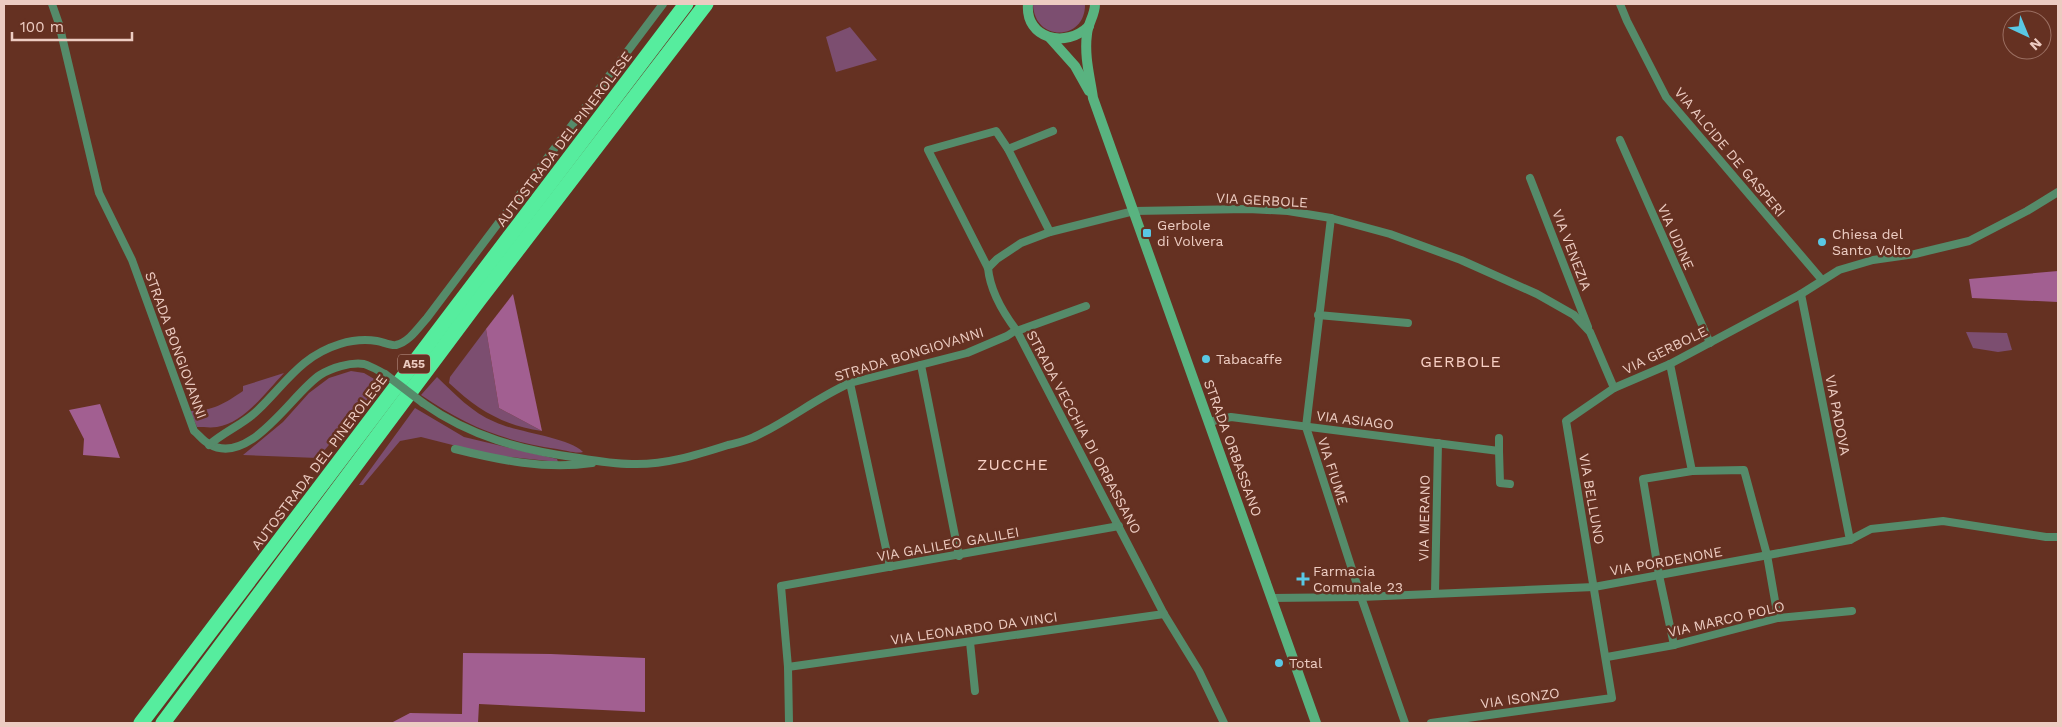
<svg xmlns="http://www.w3.org/2000/svg" width="2062" height="727" font-family="'Work Sans',sans-serif">
<rect width="100%" height="100%" fill="#653122"/>
<g fill="#7c4e70">
<path d="M1033,4h52c1,37 -51,39 -52,0z"/>
<polygon points="850,27 877,60 836,72 826,37"/>
<path d="M486,329l13,79 43,23c-40,-6 -64,-21 -93,-48l1,-6z"/>
<polygon points="1966,332 2007,333 2012,350 1998,352 1973,348"/>
<polygon points="351,371 364,373 381,383 318,458 243,455 283,422 309,393 329,378"/>
<path d="M284,373c-18,19 -40,50 -67,54 -6,1 -14,0 -20,0l-7,-16c24,0 35,-8 53,-20v-5z"/>
<path d="M437,377c18,17 34,35 58,45 23,11 73,15 88,30 -7,2 -18,-2 -26,-3 -54,-8 -91,-23 -136,-54z"/>
<polygon points="415,408 464,437 557,459 558,462 492,455 421,437 400,441 363,485 359,485"/>
</g>
<g fill="#a25f91">
<polygon points="2058,271 2058,302 1972,298 1969,279"/>
<polygon points="513,294 542,431 499,408 486,329"/>
<polygon points="100,404 120,458 83,455 84,439 69,410"/>
<polygon points="463,653 551,654 645,658 645,712 479,704 478,723 391,723 410,713 462,714"/>
</g>
<g fill="none" stroke-linecap="round" stroke-linejoin="round">
<g stroke="#558b6a" stroke-width="8">
<path d="M52,4l7,20 40,169 33,67 62,171c5,4 9,10 15,13 41,24 84,-52 111,-69 11,-7 30,-13 44,-11 7,2 15,7 21,10"/>
<polyline points="1620,4 1627,21 1666,97 1822,280"/>
<polyline points="1620,140 1710,343"/>
<polyline points="1008,149 1053,131"/>
<polyline points="1530,178 1588,327"/>
<polyline points="1331,218 1306,427 1361,597 1405,723"/>
<path d="M1050,232l-42,-83 -12,-18 -68,19 60,118c2,22 16,46 29,63l147,283 35,57 25,52"/>
<polyline points="988,268 997,259 1021,243 1050,232 1134,211 1248,209 1288,211 1331,218 1390,234 1461,260 1537,294 1574,315 1590,332 1614,388"/>
<polyline points="1801,294 1850,540"/>
<polyline points="1318,315 1408,323"/>
<polyline points="1017,331 1086,306"/>
<polyline points="1670,364 1692,471 1643,479 1659,575 1674,645"/>
<polyline points="921,365 959,556"/>
<polyline points="850,383 890,567"/>
<path d="M423,403c48,34 98,47 156,55 17,3 35,6 53,6 33,1 65,-9 96,-19 8,-2 18,-4 26,-8 33,-15 62,-39 96,-54l117,-30 40,-17 9,-6"/>
<polyline points="1209,422 1231,417 1499,451 1499,438"/>
<path d="M209,445c16,-14 35,-21 49,-35 28,-27 43,-54 82,-66 13,-4 24,-5 37,-3 6,1 14,5 19,4 13,-3 22,-17 31,-27l236,-314"/>
<path d="M455,449c44,11 91,21 137,14"/>
<polyline points="1499,451 1500,483 1510,484"/>
<polyline points="1692,471 1744,470 1767,555 1778,618"/>
<polyline points="1435,593 1438,443"/>
<polyline points="1271,598 1361,597 1594,587 1850,540 1871,529 1943,521 2046,537 2058,537"/>
<polyline points="970,642 975,691"/>
<polyline points="1607,657 1674,645 1778,618 1852,611"/>
<polyline points="788,667 1164,614"/>
<polyline points="789,723 788,667 781,586 1119,526"/>
<polyline points="1431,723 1612,698 1566,421 1614,388 1670,364 1801,294 1839,270 1873,260 1915,254 1969,241 2027,211 2058,192"/>
</g>
<g stroke="#59b380" stroke-width="10">
<path d="M1028,4c-3,35 38,45 61,22"/>
<path d="M1095,4c0,11 -7,19 -8,30 -3,22 3,43 6,64l223,625"/>
<polyline points="1050,38 1075,66 1089,91"/>
</g>
<g stroke="#56ed9e" stroke-width="15">
<polyline points="141,723 686,4"/>
<polyline points="163,723 479,300 706,4"/>
</g>
<polyline stroke="#558b6a" stroke-width="8" points="385,374 423,403"/>
</g>
<g fill="#59c8e4" stroke="#653122" stroke-width="2">
<rect x="1142" y="228" width="10" height="10" rx="2.5"/>
<circle cx="1822" cy="242" r="5"/>
<circle cx="1206" cy="359" r="5"/>
<path d="M1300.5 571.5h5v5h5v5h-5v5h-5v-5h-5v-5h5z"/>
<circle cx="1279" cy="663" r="5"/>
</g>
<g text-anchor="middle" stroke-width="5" stroke-linejoin="round" paint-order="stroke">
<rect fill="#653122" stroke="#c49e92" stroke-width="1" x="398" y="354.5" width="32" height="19" rx="4"/>
<g font-size="12" font-weight="bold" fill="#edccc2">
<text x="414" y="368">A55</text>
</g>
<g font-size="14" fill="#edccc2" stroke="#653122">
<text transform="translate(564 139) rotate(-53)" y="5">AUTOSTRADA DEL PINEROLESE</text>
<text transform="translate(1730 152) rotate(50)" y="5">VIA ALCIDE DE GASPERI</text>
<text transform="translate(1262 200) rotate(3)" y="5">VIA GERBOLE</text>
<text transform="translate(1676 237) rotate(66)" y="5">VIA UDINE</text>
<text transform="translate(1572 250) rotate(69)" y="5">VIA VENEZIA</text>
<text transform="translate(176 345) rotate(70)" y="5">STRADA BONGIOVANNI</text>
<text transform="translate(1665 350) rotate(-26)" y="5">VIA GERBOLE</text>
<text transform="translate(909 354) rotate(-17)" y="5">STRADA BONGIOVANNI</text>
<text transform="translate(1838 415) rotate(79)" y="5">VIA PADOVA</text>
<text transform="translate(1355 420) rotate(7)" y="5">VIA ASIAGO</text>
<text transform="translate(1084 432) rotate(62)" y="5">STRADA VECCHIA DI ORBASSANO</text>
<text transform="translate(1233 448) rotate(70)" y="5">STRADA ORBASSANO</text>
<text transform="translate(319 462) rotate(-53)" y="5">AUTOSTRADA DEL PINEROLESE</text>
<text transform="translate(1333 471) rotate(72)" y="5">VIA FIUME</text>
<text transform="translate(1592 499) rotate(80)" y="5">VIA BELLUNO</text>
<text transform="translate(1424 518) rotate(-89)" y="5">VIA MERANO</text>
<text transform="translate(948 544) rotate(-10)" y="5">VIA GALILEO GALILEI</text>
<text transform="translate(1666 561) rotate(-10)" y="5">VIA PORDENONE</text>
<text transform="translate(1726 619) rotate(-13)" y="5">VIA MARCO POLO</text>
<text transform="translate(974 628) rotate(-8)" y="5">VIA LEONARDO DA VINCI</text>
<text transform="translate(1520 698) rotate(-8)" y="5">VIA ISONZO</text>
</g>
<g font-size="14" fill="#edccc2" stroke="#653122" text-anchor="start">
<text x="1157" y="230">Gerbole<tspan x="1157" dy="16">di Volvera</tspan></text>
<text x="1832" y="239">Chiesa del<tspan x="1832" dy="16">Santo Volto</tspan></text>
<text x="1216" y="364">Tabacaffe</text>
<text x="1313" y="576">Farmacia<tspan x="1313" dy="16">Comunale 23</tspan></text>
<text x="1289" y="668">Total</text>
</g>
<g font-size="16" letter-spacing="1" fill="#f8d0c5" stroke="#653122">
<text x="1461" y="367">GERBOLE</text>
<text x="1013" y="470">ZUCCHE</text>
</g>
</g>
<rect width="2062" height="727" fill="none" stroke="#edccc2" stroke-width="10"/>
<g transform="translate(2027 35) rotate(136)"><circle r="24" fill="#653122" stroke="#9b6f62"/>
<path d="M0-4L9 19L0 12L-9 19Z" fill="#59c8e4"/>
<text y="-8" font-size="14" font-weight="bold" text-anchor="middle" fill="#edccc2">N</text>
</g>
<path d="M12 32v8h120v-8" fill="none" stroke="#edccc2" stroke-width="2.5"/>
<text x="20" y="32" font-size="15" fill="#edccc2" stroke="#653122" stroke-width="4" paint-order="stroke">100 m</text>
</svg>
